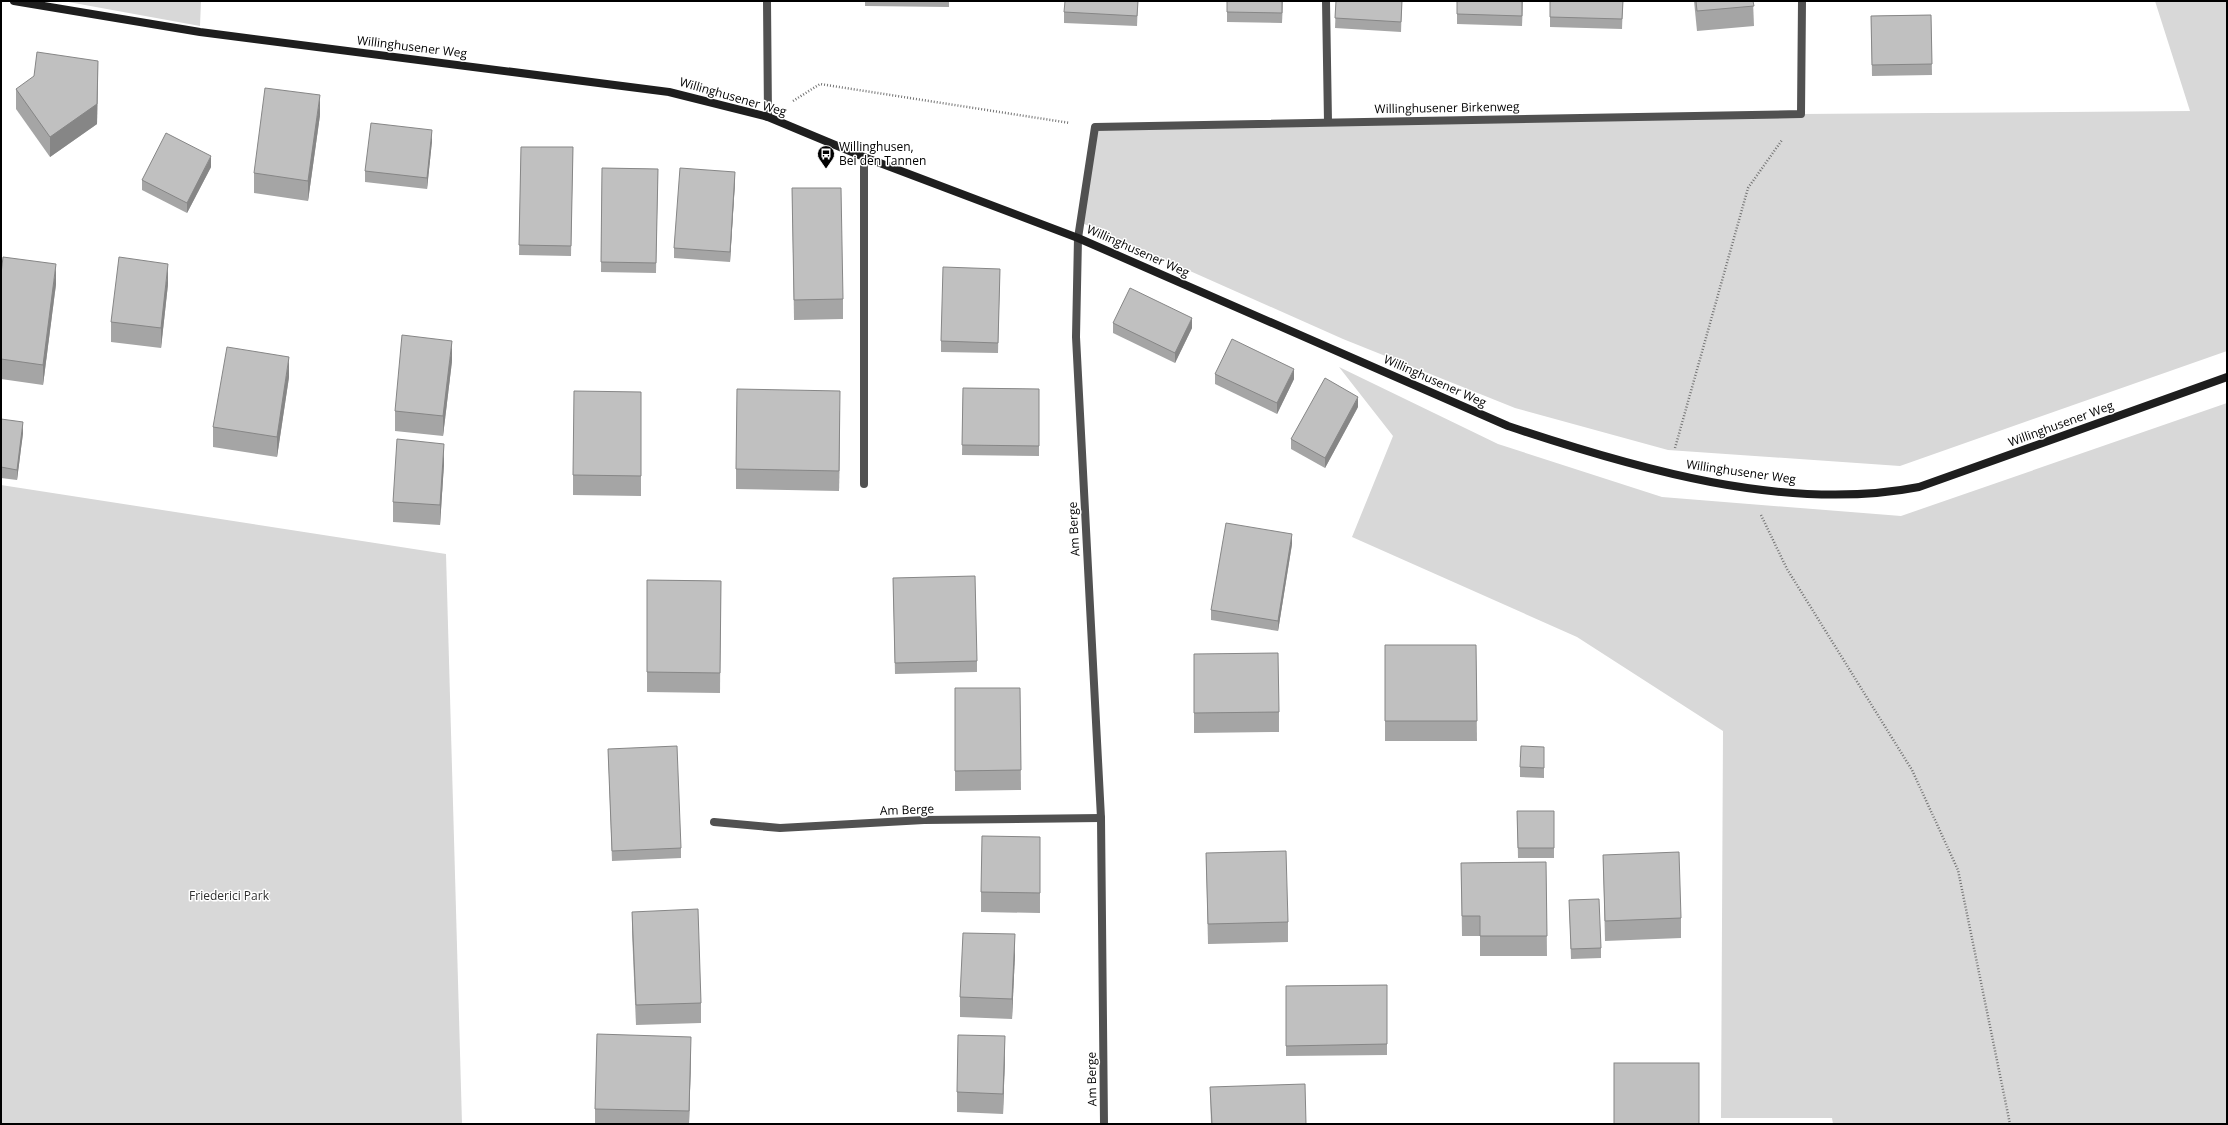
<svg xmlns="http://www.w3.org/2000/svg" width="2228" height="1125" font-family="'Open Sans',sans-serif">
<rect width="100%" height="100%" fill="#fff"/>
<g fill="#d8d8d8">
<polygon points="63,1 201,1 200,26"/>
<polygon points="2155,1 2227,1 2227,351 1900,466 1668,450 1515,408 1343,339 1082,223 1095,127 1801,114 2190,111"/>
<polygon points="1339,367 1498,444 1662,497 1901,516 2227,403 2227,1124 1833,1124 1832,1118 1721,1118 1723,731 1577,637 1352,537 1393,436"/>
<polygon points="1,485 446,554 462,1124 1,1124"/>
</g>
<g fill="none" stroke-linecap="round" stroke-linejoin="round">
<g stroke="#737373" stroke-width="2.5" stroke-dasharray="1 2" stroke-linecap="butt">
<polyline points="793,101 820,84 1070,123"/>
<polyline points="1675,448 1748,188 1782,140"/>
<polyline points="1761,515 1787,569 1912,770 1958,870 2010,1124"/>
</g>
<g stroke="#515151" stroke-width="8">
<polyline points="1326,1 1328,122"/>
<polyline points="864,484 864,157"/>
</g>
<g stroke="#515151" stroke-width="8">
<polyline points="767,1 768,117"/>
<polyline points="714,822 780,828 924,820 1101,818"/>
<polyline points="1104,1124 1101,818 1076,337 1078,238 1095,127 1801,114 1802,1"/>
</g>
<path stroke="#1e1e1e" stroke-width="8" d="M14,1l186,31 469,60 99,25 96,40 214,81 430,188c126,42 278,87 411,61l308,-110"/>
</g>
<g fill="#a5a5a5">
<polygon points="865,1 949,1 949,7 865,6"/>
<polygon points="1138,1 1137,26 1064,23 1064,12"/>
<polygon points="1227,1 1283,1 1282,23 1227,22"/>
<polygon points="1336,1 1402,1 1401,32 1335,28"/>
<polygon points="1523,1 1522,26 1457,24 1457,14"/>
<polygon points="1623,1 1622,29 1550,27 1550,17"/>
<polygon points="1694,1 1753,1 1754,26 1697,31"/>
<polygon points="1931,15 1932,75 1872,76 1871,16"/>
<polygon points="98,81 97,124 50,157 16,109 16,89"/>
<polygon points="320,115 308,201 254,193 254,173"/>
<polygon points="432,141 427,189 365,182 365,171"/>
<polygon points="521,147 573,147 571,256 519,255"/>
<polygon points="211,167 187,213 142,190 142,180"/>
<polygon points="602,168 658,169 656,273 601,272"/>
<polygon points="735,182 730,262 674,258 674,248"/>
<polygon points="792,188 843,299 843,319 794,320"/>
<polygon points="1000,269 998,353 941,352 941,341"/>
<polygon points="1,274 56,284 43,385 1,379"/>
<polygon points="168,284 161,348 111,342 111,322"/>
<polygon points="1113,323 1192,328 1175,363 1113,333"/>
<polygon points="452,361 443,436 395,431 395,411"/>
<polygon points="1215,374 1294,379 1277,414 1215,384"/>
<polygon points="289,377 277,457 213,447 213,427"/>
<polygon points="963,388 1039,389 1039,456 962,455"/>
<polygon points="641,392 641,496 573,495 573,475"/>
<polygon points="1358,407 1325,468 1291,449 1291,439"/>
<polygon points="840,411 839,491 736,489 736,469"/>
<polygon points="1,419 23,433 17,480 1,478"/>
<polygon points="444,464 440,525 393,522 393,502"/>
<polygon points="1292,544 1278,631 1211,620 1211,610"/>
<polygon points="893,578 977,661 977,672 895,674"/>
<polygon points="647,580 721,581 720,693 647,692"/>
<polygon points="1385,645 1476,645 1477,741 1385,741"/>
<polygon points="1194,654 1279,712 1279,732 1194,733"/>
<polygon points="955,688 1020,688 1021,790 955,791"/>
<polygon points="1544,747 1544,778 1520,777 1520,767"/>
<polygon points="608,749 681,848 681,858 612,861"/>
<polygon points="1517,811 1554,811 1554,858 1518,858"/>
<polygon points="1206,853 1288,922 1288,942 1208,944"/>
<polygon points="1603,855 1681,918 1681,938 1605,941"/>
<polygon points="1040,857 1040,913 981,912 981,892"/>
<polygon points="1546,862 1547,956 1480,956 1480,936 1462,936 1461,863"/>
<polygon points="1569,900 1601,948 1601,958 1571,959"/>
<polygon points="632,912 701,1003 701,1023 636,1025 632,932"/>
<polygon points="1015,954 1012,1019 960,1017 960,997"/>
<polygon points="1387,985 1387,1055 1286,1056 1286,986"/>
<polygon points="1005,1056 1003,1114 957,1112 957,1092"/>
<polygon points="691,1057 689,1124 595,1124 595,1109"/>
<polygon points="1210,1087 1306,1124 1211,1124"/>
</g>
<g fill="#868686">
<polygon points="98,61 97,124 50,157 50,137"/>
<polygon points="320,95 320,115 308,201 308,181"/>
<polygon points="432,130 432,141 427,189 427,178"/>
<polygon points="211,156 211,167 187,213 187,203"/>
<polygon points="735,172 735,182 730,262 730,252"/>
<polygon points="56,264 56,284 43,385 43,365"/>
<polygon points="168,264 168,284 161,348 161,328"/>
<polygon points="1192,318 1192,328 1175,363 1175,353"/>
<polygon points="452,341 452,361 443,436 443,416"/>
<polygon points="289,357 289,377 277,457 277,437"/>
<polygon points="1294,369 1294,379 1277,414 1277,403"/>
<polygon points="840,391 840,411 839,491 839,471"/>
<polygon points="1358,397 1358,407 1325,468 1325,458"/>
<polygon points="23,422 23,433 17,480 17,470"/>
<polygon points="444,444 444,464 440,525 440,505"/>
<polygon points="1292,534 1292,544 1278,631 1278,621"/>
<polygon points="1015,934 1015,954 1012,1019 1012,999"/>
<polygon points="1005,1036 1005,1056 1003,1114 1003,1094"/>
<polygon points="691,1037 691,1057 689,1124 689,1111"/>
</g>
<g fill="#c0c0c0" stroke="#868686">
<polygon points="1065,1 1138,1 1137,16 1064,12"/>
<polygon points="1227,1 1282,1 1282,13 1227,12"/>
<polygon points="1336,1 1402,1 1401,22 1335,18"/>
<polygon points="1457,1 1522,1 1522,16 1457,14"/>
<polygon points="1550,1 1623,1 1622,19 1550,17"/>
<polygon points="1696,1 1753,1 1754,6 1697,11"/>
<polygon points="1931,15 1932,64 1872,65 1871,16"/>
<polygon points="37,52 98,61 97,104 50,137 16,89 34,76"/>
<polygon points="265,88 320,95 308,181 254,173"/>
<polygon points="371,123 432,130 427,178 365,171"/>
<polygon points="166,133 211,156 187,203 142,180"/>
<polygon points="521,147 573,147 571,246 519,245"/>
<polygon points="602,168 658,169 656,263 601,262"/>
<polygon points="680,168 735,172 730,252 674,248"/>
<polygon points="792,188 841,188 843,299 794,300"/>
<polygon points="3,257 56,264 43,365 1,359 1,274"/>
<polygon points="119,257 168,264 161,328 111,322"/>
<polygon points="943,267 1000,269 998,343 941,341"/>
<polygon points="1130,288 1192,318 1175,353 1113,323"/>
<polygon points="402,335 452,341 443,416 395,411"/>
<polygon points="1232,339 1294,369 1277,403 1215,374"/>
<polygon points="227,347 289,357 277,437 213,427"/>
<polygon points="1325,378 1358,397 1325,458 1291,439"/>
<polygon points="963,388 1039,389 1039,446 962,445"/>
<polygon points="737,389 840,391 839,471 736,469"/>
<polygon points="574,391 641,392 641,476 573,475"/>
<polygon points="1,419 23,422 17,470 1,467"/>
<polygon points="397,439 444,444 440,505 393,502"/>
<polygon points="1226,523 1292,534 1278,621 1211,610"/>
<polygon points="975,576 977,661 895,663 893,578"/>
<polygon points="647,580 721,581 720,673 647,672"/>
<polygon points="1385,645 1476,645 1477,721 1385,721"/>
<polygon points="1278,653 1279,712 1194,713 1194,654"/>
<polygon points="955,688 1020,688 1021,770 955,771"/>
<polygon points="677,746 681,848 612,851 608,749"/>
<polygon points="1521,746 1544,747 1544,768 1520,767"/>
<polygon points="1517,811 1554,811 1554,848 1518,848"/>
<polygon points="982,836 1040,837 1040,893 981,892"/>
<polygon points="1286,851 1288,922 1208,924 1206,853"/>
<polygon points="1679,852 1681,918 1605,921 1603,855"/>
<polygon points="1546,862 1547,936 1480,936 1480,916 1462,916 1461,863"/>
<polygon points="1599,899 1601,948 1571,949 1569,900"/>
<polygon points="698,909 701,1003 636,1005 632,912"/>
<polygon points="963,933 1015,934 1012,999 960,997"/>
<polygon points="1387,985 1387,1044 1286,1046 1286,986"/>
<polygon points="597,1034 691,1037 689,1111 595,1109"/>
<polygon points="958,1035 1005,1036 1003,1094 957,1092"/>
<rect x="1614" y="1063" width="85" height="61"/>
<polygon points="1305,1084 1306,1124 1212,1124 1210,1087"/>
</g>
<defs>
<g id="bus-pin" transform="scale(0.9)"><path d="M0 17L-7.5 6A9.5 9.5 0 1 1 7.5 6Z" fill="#000" stroke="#fff"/><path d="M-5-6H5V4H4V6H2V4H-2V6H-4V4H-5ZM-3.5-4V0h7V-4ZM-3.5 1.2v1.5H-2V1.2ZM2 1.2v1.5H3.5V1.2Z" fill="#fff"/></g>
</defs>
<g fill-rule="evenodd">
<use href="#bus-pin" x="826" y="154"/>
</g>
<g text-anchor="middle" stroke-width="3" stroke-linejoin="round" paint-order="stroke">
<g font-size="12" fill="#000" stroke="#fff">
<text transform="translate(412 47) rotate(7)" y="4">Willinghusener Weg</text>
<text transform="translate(733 97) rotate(16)" y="4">Willinghusener Weg</text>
<text transform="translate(1447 108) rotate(-1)" y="4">Willinghusener Birkenweg</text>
<text transform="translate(1138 251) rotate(24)" y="4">Willinghusener Weg</text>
<text transform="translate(1435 381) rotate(24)" y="4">Willinghusener Weg</text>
<text transform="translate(2061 424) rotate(-20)" y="4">Willinghusener Weg</text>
<text transform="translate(1741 472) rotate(8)" y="4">Willinghusener Weg</text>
<text transform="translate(1074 529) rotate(-93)" y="4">Am Berge</text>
<text transform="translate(907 810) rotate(-2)" y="4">Am Berge</text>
<text transform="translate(1092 1079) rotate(-91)" y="4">Am Berge</text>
</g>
<g font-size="12" fill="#000" stroke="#fff" text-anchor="start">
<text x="839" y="151">Willinghusen,<tspan x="839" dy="14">Bei den Tannen</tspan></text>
</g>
<g font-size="12" fill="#2f2f2f" stroke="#fff">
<text x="229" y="900">Friederici Park</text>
</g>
</g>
<rect width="2228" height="1125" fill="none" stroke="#000000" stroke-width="4"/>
</svg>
